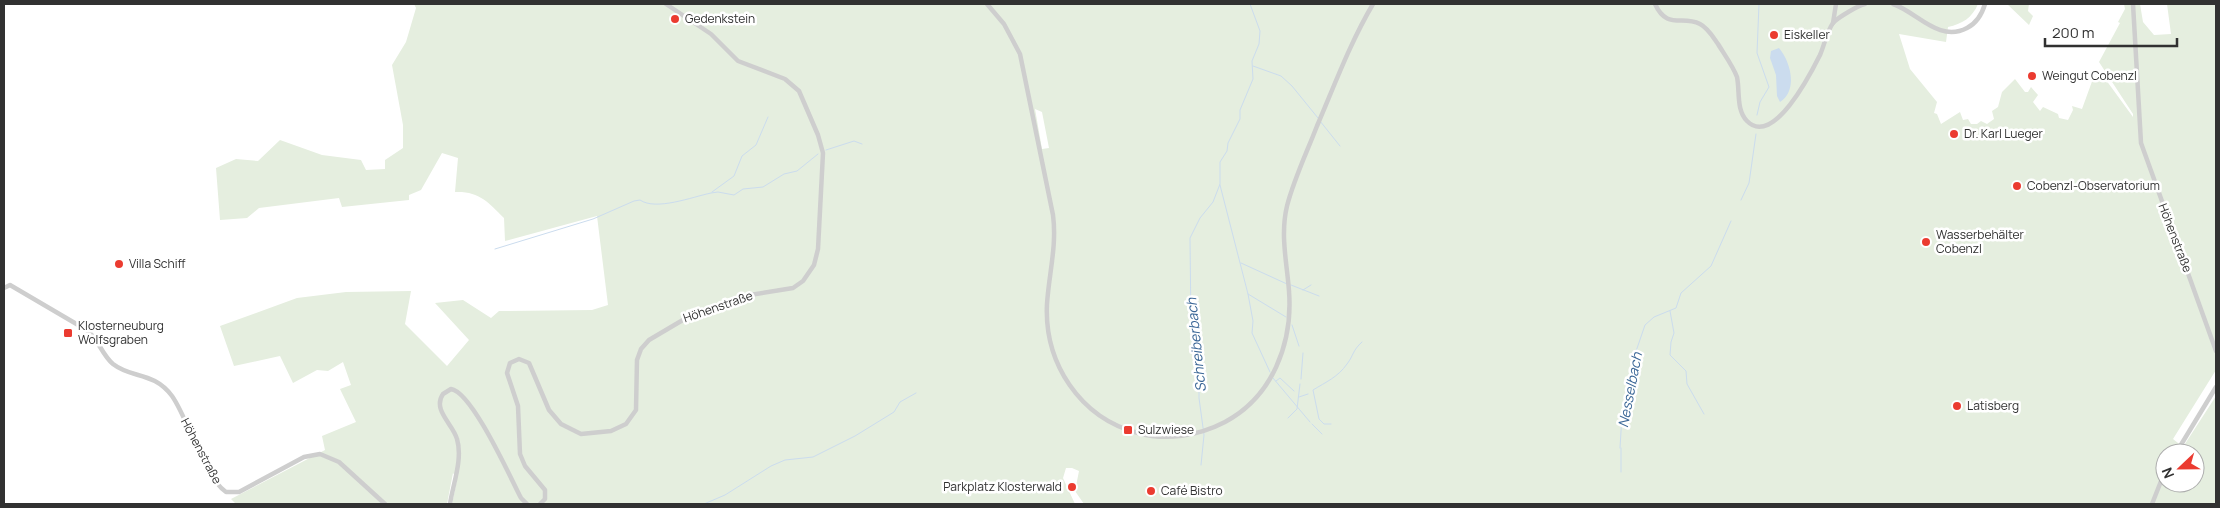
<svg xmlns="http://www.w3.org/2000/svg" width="2220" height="508" font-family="Manrope,sans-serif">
<rect width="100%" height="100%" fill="#fff"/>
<g fill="#e5eedf" fill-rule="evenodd">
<path d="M414,4h1564c-6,14 -16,20 -30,23l-2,15 -47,-8 11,35 27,33 -3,11 3,1 4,10 19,-12 3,8 5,-1 3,5h6l4,-3 6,3 7,-5 -2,-8 6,-4 4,-15 13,-13 10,13h3l3,-5 7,8 -5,7 7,9 3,-4 15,7 1,4 9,2 5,-10 -1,-4 10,3 12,-33 4,1 -3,-3 3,-5 35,48v-3l-34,-52 21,-39 -2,-1 7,-13 -1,-5h16l3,18 11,13 17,-1 -4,-30h49v366l-43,69 10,8 33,-51v108h-1132l-9,-13 4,-20 -7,-3h-6l-3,10 12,26h-623l5,-24 -4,-7 -6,31h-211l-5,-5 94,-49 -3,-14 34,-14 -16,-33 11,-4 -8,-23 -15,9 -11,-1 -24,13 -13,-27 -46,10 -14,-40 77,-28 49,-6 65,-1 -6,33 42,42 22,-26 -34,-37 28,-3 28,18 8,-7 93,-1 16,-5 -11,-89 -92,25 -1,-23c-16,-16 -25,-27 -49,-26l3,-34 -16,-5 -21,37 -12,5v5l-67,7 -3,-9 -80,10 -12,10 -27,2 -4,-52 20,-9 22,2 22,-21 42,15 39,5 5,10 19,-1v-9l18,-12v-23l-11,-60 14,-23 10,-34zM1035,109l7,3 7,36 -7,1zM2165,453h30v30h-30z"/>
<polygon points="2007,4 2029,4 2028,11 2033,16 2029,25"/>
</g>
<path fill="#cbdcee" d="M1779,48c12,14 19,43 1,54l-3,-6 -1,-21 -6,-17 1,-7z"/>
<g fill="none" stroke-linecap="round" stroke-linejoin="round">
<g stroke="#cbdcee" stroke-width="1">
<polyline points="1253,66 1281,76 1292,86 1318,118"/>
<polyline points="1757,115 1760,102 1769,87 1757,53 1759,4"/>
<polyline points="1320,121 1340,146"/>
<polyline points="826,150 854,141 862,144"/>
<polyline points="1220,185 1248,294 1253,321 1252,333 1270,372"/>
<polyline points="712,192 734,176 742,156 756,145 768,117"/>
<polyline points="1741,200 1749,183 1756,134"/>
<path d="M495,249l98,-30 41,-18 6,-1c16,11 52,-3 71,-7l7,-1 16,3 9,-6 20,-2 21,-13 13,-3 21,-17"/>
<polyline points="1241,263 1287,284"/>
<polyline points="1291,285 1319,296"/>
<polyline points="1303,290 1311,285"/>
<polyline points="1248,294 1286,317"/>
<polyline points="1670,311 1674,333 1671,342 1670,355 1686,371 1687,384 1704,414"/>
<polyline points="1292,325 1299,346"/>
<polyline points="1273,378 1310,422"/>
<polyline points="1301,379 1303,353"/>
<polyline points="1276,381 1280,378 1294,391"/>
<polyline points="1299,397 1308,394"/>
<polyline points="1288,418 1297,409 1300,384"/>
<polyline points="1312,424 1322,434"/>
<path d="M1331,424h-7l-5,-5 -6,-29c13,-8 25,-13 34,-26 7,-9 5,-13 15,-22"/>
<polyline points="1620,448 1622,415 1633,360 1645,325 1654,317 1676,308 1681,293 1711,266 1731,221"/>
<polyline points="1621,448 1621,472"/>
<polyline points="1201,465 1204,435 1199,398 1199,359 1191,326 1190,238 1200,218 1213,202 1220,184 1220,162 1227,151 1228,143 1240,119 1240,110 1253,79 1252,61 1259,44 1260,31 1250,4"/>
<polyline points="704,504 725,495 771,466 785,460 813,457 855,436 894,412 900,402 916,393"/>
</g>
<g stroke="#cecece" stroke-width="4.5">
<path d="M987,4l17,20 16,30 33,161c4,31 -4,58 -6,89 -3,59 33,114 91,129 28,8 60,3 87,-11 47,-25 68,-78 64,-131 -2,-28 -9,-56 -2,-85 7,-27 20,-54 30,-80 18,-42 33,-83 56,-122"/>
<path d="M1655,4c12,26 27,11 45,20 8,4 13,13 18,20 6,10 15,22 19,33 3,14 -1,33 10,44 26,27 64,-48 73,-66 4,-9 7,-24 13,-32 4,-5 26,-18 32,-19"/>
<path d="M1893,4c24,8 46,39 74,24 10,-5 15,-14 18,-24"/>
<polyline points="2133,4 2141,143 2216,351"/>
<polyline points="1833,23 1836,4"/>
<path d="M4,288l6,-3 75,44c13,8 16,25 28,35 19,15 40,7 59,32 17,24 31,80 54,96h13l65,-35 16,-3 19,8 46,42"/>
<polyline points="2176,453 2216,387"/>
<path d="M450,504c3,-20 13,-45 7,-65 -4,-15 -25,-29 -14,-45l8,-5c21,3 59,88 70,109l6,6"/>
<polyline points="540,504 545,499 545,490 525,466 520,454 518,406 507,373 510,363 519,359 529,363 549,410 561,424 581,434 611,431 626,424 636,410 637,360 641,349 649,340 693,314 750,295 793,288 803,281 814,265 818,249 823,153 818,135 799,91 785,79 738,61 711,34 666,4"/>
<polyline points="2152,504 2165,471"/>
</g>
</g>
<g fill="#eb3b30" stroke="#fff" stroke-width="2">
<circle cx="675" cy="19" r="5"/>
<circle cx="1774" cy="35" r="5"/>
<circle cx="2032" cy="76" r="5"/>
<circle cx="1954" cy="134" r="5"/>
<circle cx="2017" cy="186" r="5"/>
<circle cx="1926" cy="242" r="5"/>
<circle cx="119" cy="264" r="5"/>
<rect x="63" y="328" width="10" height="10" rx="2.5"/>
<circle cx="1957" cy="406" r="5"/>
<rect x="1123" y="425" width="10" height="10" rx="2.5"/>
<circle cx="1072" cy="487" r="5"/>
<circle cx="1151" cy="491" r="5"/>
</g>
<g text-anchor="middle" stroke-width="5" stroke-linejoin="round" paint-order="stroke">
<g font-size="12" fill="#313131" stroke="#fff" text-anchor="start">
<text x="685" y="23">Gedenkstein</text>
<text x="1784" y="39">Eiskeller</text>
<text x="2042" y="80">Weingut Cobenzl</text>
<text x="1964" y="138">Dr. Karl Lueger</text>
<text x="2027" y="190">Cobenzl-Observatorium</text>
<text x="1936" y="239">Wasserbehälter<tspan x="1936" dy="14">Cobenzl</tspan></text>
<text x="129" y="268">Villa Schiff</text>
<text x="78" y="330">Klosterneuburg<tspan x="78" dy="14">Wolfsgraben</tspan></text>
<text x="1967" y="410">Latisberg</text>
<text x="1138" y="434">Sulzwiese</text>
<text x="1062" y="491" text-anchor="end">Parkplatz Klosterwald</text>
<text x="1161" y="495">Café Bistro</text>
</g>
<g font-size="12" fill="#313131" stroke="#fff">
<text transform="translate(2175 238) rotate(69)" y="4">Höhenstraße</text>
<text transform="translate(718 307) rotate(-19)" y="4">Höhenstraße</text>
<text transform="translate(201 451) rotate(62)" y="4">Höhenstraße</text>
</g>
<g font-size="14" font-style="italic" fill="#3b6797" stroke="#fff">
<text transform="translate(1196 345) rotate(-96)" y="5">Schreiberbach</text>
<text transform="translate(1630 390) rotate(-79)" y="5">Nesselbach</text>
</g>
</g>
<rect width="2220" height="508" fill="none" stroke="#313131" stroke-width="10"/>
<g transform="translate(2180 468) rotate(248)"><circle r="24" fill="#ffffff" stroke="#adadad"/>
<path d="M0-4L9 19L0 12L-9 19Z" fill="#eb3b30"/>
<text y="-8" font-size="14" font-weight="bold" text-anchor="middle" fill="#313131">N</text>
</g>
<path d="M2045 38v8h132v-8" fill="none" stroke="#313131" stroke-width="2.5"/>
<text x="2052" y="38" font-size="15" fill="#313131" stroke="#ffffff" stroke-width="4" paint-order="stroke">200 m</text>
</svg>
